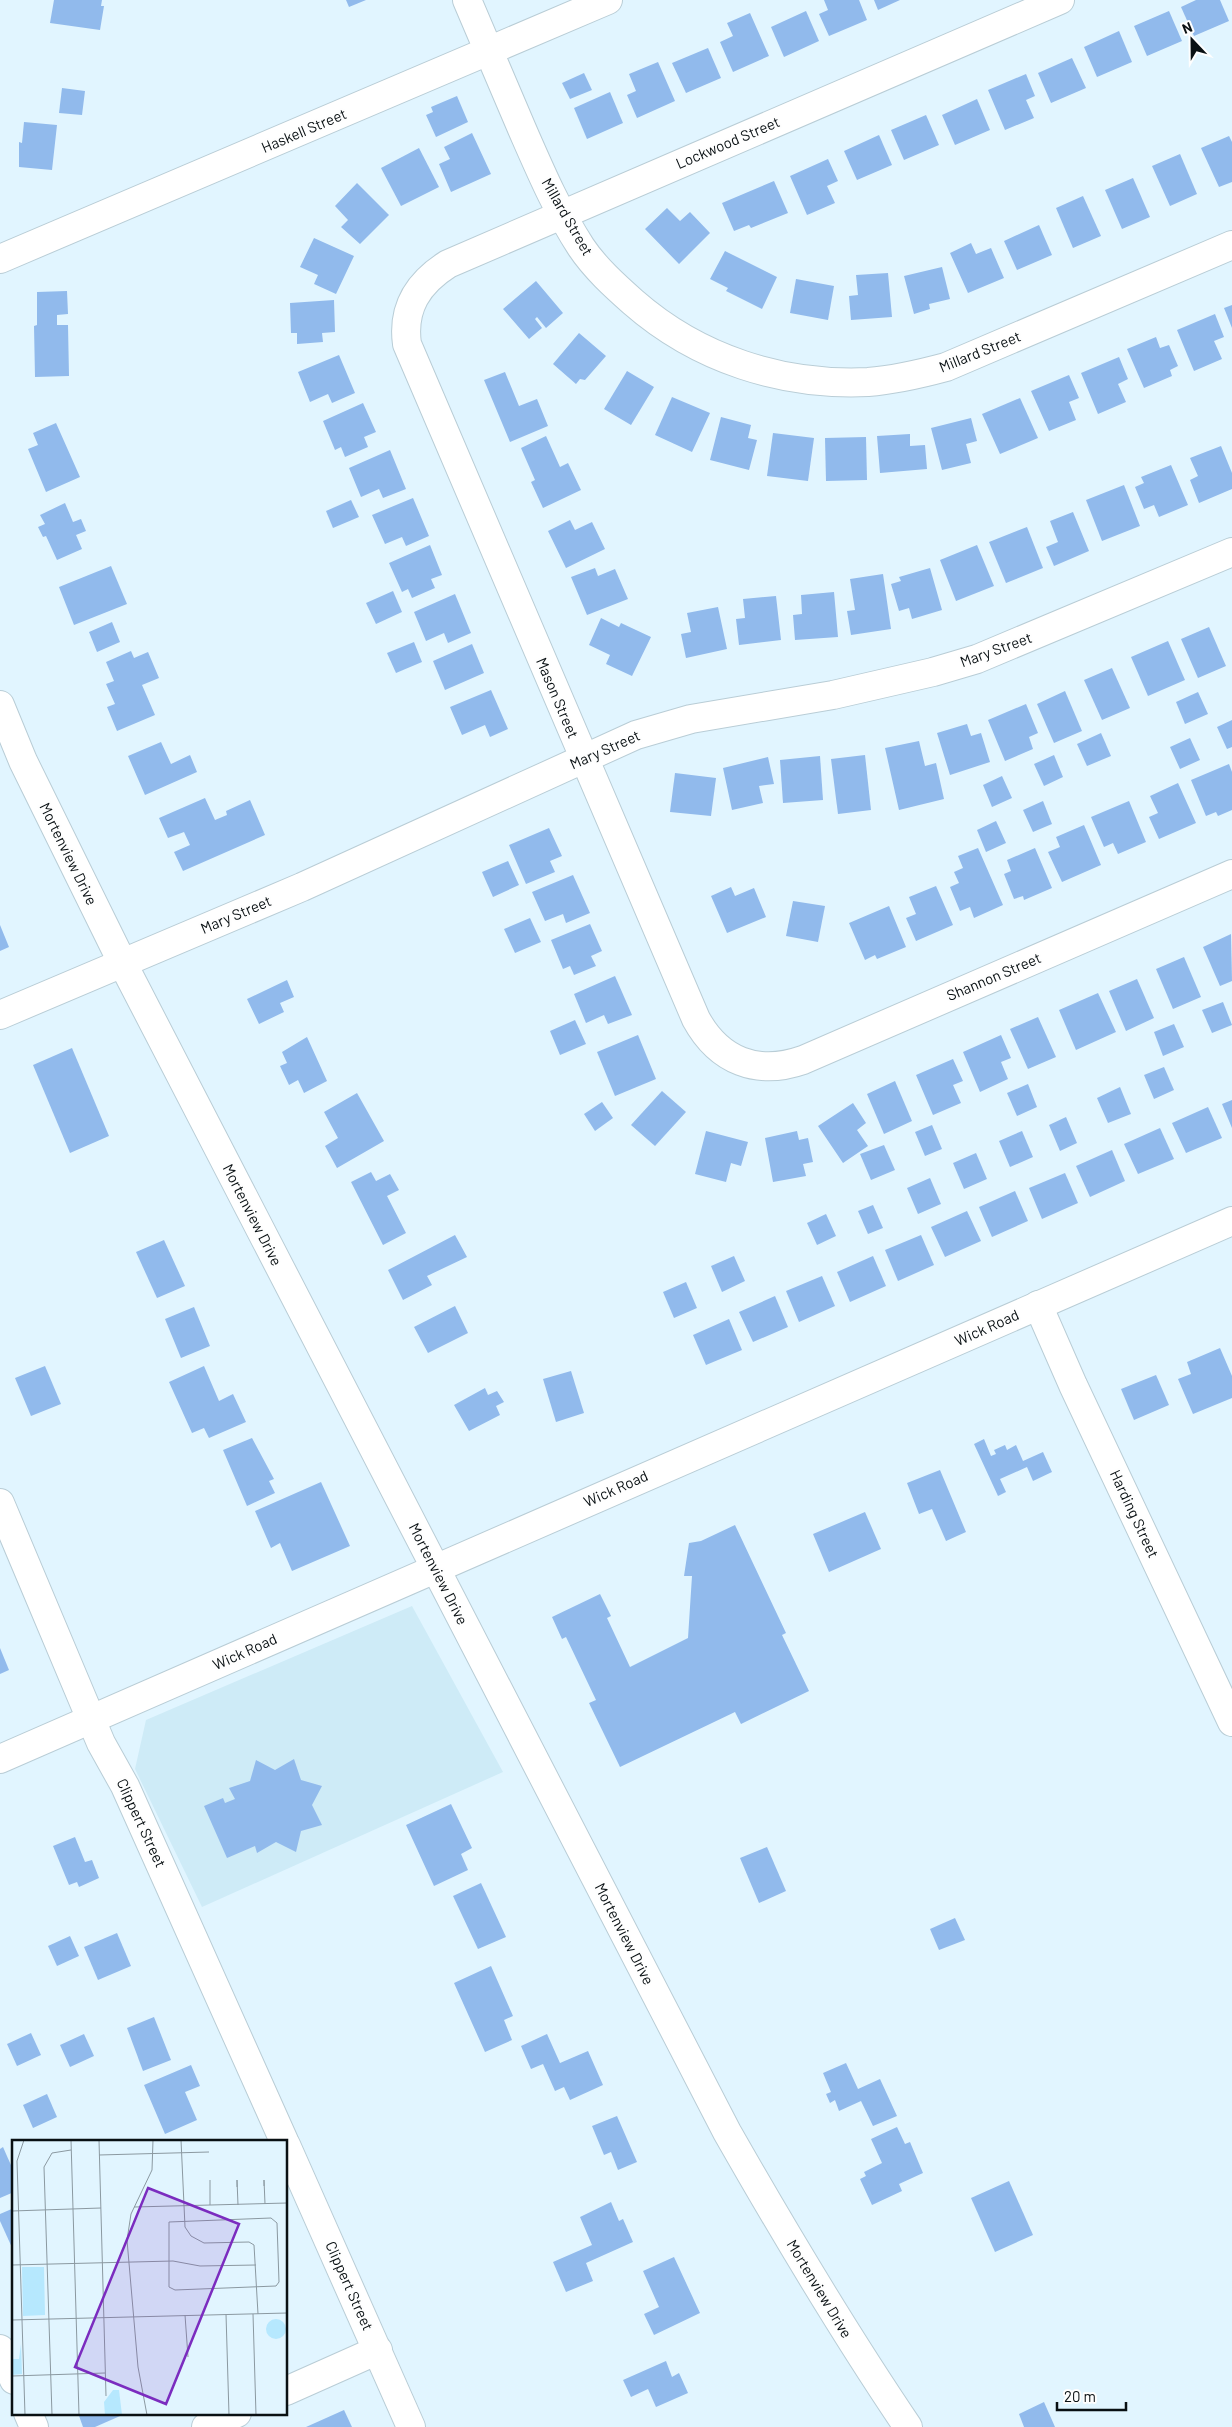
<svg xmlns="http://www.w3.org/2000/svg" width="1232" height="2427" font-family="Barlow,sans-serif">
<rect width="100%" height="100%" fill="#e1f5ff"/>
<polygon fill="#ceebf7" points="412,1606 503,1772 202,1907 135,1769 146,1720"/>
<g fill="#91baec">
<polygon points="54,0 102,0 101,6 104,6 100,30 50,23"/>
<polygon points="346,0 366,0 349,7"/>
<polygon points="824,0 859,0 867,20 829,36 819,14 828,10"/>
<polygon points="874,0 900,0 878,10"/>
<polygon points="1196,0 1220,0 1229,21 1194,36 1181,7"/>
<polygon points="806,11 819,41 784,57 771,27"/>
<polygon points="1169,11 1182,41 1147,56 1134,26"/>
<polygon points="750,13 769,56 733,72 720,42 733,36 727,23"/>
<polygon points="1119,31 1132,62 1097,77 1084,47"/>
<polygon points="708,48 721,78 686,93 672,63"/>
<polygon points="1072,58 1086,88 1051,103 1038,73"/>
<polygon points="658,62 675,101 637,118 627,95 636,91 629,74"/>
<polygon points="584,73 592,90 570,99 562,83"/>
<polygon points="1026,74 1035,96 1026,100 1034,118 1005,130 988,90"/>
<polygon points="62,88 85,91 82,115 59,113"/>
<polygon points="610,92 623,123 587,139 574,108"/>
<polygon points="457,96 468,122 436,137 426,115 433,112 431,107"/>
<polygon points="977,99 990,130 955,145 942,115"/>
<polygon points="926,115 939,145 904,160 891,130"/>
<polygon points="24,122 57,125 52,170 19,167 19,142 22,143"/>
<polygon points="472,133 491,174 451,192 439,164 450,159 444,147"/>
<polygon points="879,135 892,165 857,180 844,151"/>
<polygon points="1229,136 1232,142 1232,182 1219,187 1201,148"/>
<polygon points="419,148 439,187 401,206 381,168"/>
<polygon points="1180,154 1197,194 1170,206 1152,166"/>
<polygon points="828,159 838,181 827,186 835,203 807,215 790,176"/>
<polygon points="1133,178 1150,217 1122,229 1105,190"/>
<polygon points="774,181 788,213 751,228 749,225 734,231 722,203"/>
<polygon points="357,183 389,215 360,244 341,227 348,220 335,206"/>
<polygon points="1083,196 1101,236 1073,248 1056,208"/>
<polygon points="667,208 680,221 690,212 710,233 679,264 645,229"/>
<polygon points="1039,225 1052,255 1017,270 1004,241"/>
<polygon points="314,238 354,256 336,294 314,284 318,275 300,267"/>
<polygon points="971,243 976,254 991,248 1004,278 968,293 950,253"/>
<polygon points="725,251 777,277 762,309 726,291 728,288 710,279"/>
<polygon points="942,267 950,299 929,304 930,309 914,314 904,276"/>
<polygon points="888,273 892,317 851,320 849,296 858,295 856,275"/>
<polygon points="796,279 834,286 828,320 790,313"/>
<polygon points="536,281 563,313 546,328 537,317 535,319 542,328 529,339 503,309"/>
<polygon points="67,291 68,314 57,315 57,325 68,325 69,376 35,377 34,326 37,325 37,292"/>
<polygon points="334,300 335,332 322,333 323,342 297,344 297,333 291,333 290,303"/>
<polygon points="1232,305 1232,328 1224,308"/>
<polygon points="1215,314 1224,337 1214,341 1222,359 1194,371 1177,330"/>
<polygon points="579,333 606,356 585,380 580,379 576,384 553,364"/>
<polygon points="1156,337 1160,348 1169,345 1178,366 1170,370 1172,376 1144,388 1127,349"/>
<polygon points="339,355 355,393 332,403 328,394 310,402 298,372"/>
<polygon points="1119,357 1128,379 1118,384 1126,402 1098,414 1081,373"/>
<polygon points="627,371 654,387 631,425 604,409"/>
<polygon points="505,372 519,406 537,399 548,426 510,442 484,380"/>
<polygon points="1069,375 1079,398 1069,402 1076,420 1049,431 1031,391"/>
<polygon points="672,397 710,413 692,452 655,435"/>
<polygon points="1020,398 1038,438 1000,454 982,414"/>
<polygon points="363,403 376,432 364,437 368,447 345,457 341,447 335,450 323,421"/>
<polygon points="721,417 751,425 748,438 757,440 749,470 710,460"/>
<polygon points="971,418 977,441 966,444 971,463 942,470 931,428"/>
<polygon points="56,423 80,477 46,492 28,449 38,445 33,433"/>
<polygon points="773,433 814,438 808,481 767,476"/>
<polygon points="910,434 910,446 925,445 927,469 880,473 877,436"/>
<polygon points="546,436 560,467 568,463 581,490 543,508 531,482 535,480 521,448"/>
<polygon points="866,437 867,480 826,481 825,438"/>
<polygon points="1221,446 1232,473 1232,489 1199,503 1190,480 1198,476 1190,458"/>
<polygon points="390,450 406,489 383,498 379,489 361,497 349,468"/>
<polygon points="1171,465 1188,505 1159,517 1154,505 1144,509 1135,487 1144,483 1141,477"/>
<polygon points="1124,485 1140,526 1102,541 1086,500"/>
<polygon points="413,498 429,536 406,546 402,537 385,544 372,515"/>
<polygon points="351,500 359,517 333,528 326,511"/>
<polygon points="65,503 73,522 81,519 86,531 76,535 82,549 57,560 46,536 43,537 38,527 45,524 40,515"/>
<polygon points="1073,512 1089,551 1054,566 1046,547 1058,542 1050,521"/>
<polygon points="570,520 575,530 592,522 605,549 566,568 548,531"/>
<polygon points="1027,527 1043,568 1006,583 989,542"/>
<polygon points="430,545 442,575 431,579 435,588 412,598 408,589 402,592 389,563"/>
<polygon points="977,545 994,586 956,601 940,560"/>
<polygon points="111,566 127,604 74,625 59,587"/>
<polygon points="595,568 598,576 615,569 628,599 587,615 571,577"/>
<polygon points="930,568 942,610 912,619 909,608 899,611 891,584 901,581 899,577"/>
<polygon points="883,574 891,629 851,635 847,611 855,610 850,579"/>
<polygon points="393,591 402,612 376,624 366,603"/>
<polygon points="834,592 838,637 795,640 793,615 802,614 801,595"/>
<polygon points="455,594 471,633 448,643 444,633 426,641 414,612"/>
<polygon points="776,596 781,640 739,645 736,619 745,618 743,599"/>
<polygon points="718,607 727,649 686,658 681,634 691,632 687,613"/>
<polygon points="601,618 619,627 621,623 651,637 632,676 606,664 610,655 589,645"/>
<polygon points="112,622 120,642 97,652 89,632"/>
<polygon points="1209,627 1226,666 1198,678 1181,639"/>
<polygon points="1168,641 1185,680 1148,696 1131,657"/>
<polygon points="414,642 422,662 396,673 387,653"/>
<polygon points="472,644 484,673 445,690 433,661"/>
<polygon points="131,651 134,658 148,652 159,678 142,685 155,715 117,731 107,707 115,704 106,684 114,681 106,662"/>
<polygon points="1112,668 1130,708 1102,720 1084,680"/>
<polygon points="491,690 508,729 490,737 485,725 462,735 450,707"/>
<polygon points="1065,691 1082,731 1054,743 1037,704"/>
<polygon points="1198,692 1208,714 1185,724 1176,702"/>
<polygon points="1026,704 1038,733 1029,737 1033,749 1005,761 988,720"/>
<polygon points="1232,720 1232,747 1227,749 1217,727"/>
<polygon points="967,724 971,736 981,733 990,762 950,775 937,733"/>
<polygon points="1101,733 1111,756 1087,766 1077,744"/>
<polygon points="1190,738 1200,760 1180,769 1170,747"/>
<polygon points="919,741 925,766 936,763 944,799 899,810 885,748"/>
<polygon points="161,742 171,764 190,755 197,772 145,795 128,756"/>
<polygon points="865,755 871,810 838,814 831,759"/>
<polygon points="1054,755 1063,777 1044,786 1034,764"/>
<polygon points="820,756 823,800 783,803 780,760"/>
<polygon points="768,757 774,784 759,786 763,803 732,810 723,768"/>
<polygon points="1229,764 1232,772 1232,810 1218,816 1216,812 1206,816 1191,780"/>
<polygon points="675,773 716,778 711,816 670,812"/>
<polygon points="1002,776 1012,798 992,807 983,785"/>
<polygon points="1178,783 1196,823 1159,839 1149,817 1158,813 1150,796"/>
<polygon points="205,798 215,820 227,815 226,811 250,800 265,835 183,871 174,852 190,845 184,832 168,838 159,818"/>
<polygon points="1043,801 1052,824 1033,832 1023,810"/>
<polygon points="1129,801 1146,842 1118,854 1113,843 1104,847 1091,817"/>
<polygon points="996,821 1006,843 986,852 977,830"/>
<polygon points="1084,825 1101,865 1062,882 1048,852 1060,847 1056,837"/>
<polygon points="549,828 562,856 550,861 555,872 526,884 509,845"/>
<polygon points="978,848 1003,905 974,918 970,907 960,911 950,887 959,883 954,872 963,868 958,856"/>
<polygon points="1035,848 1052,888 1024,900 1023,896 1014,899 1004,874 1011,871 1007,860"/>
<polygon points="508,861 519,885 493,897 482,872"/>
<polygon points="573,875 590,913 566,923 563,914 545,921 532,892"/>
<polygon points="936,886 953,925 916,941 906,918 916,914 909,897"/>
<polygon points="731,887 735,896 754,888 766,917 727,933 711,896"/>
<polygon points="793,901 825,906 818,942 786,936"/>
<polygon points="889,906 906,947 877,959 875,955 865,960 849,923"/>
<polygon points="530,918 541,942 515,953 504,929"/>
<polygon points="590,924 602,951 591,956 596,966 574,975 570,966 563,969 551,940"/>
<polygon points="0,925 9,947 0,951"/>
<polygon points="1231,934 1232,981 1220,986 1203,947"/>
<polygon points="1184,957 1201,997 1173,1009 1156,969"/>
<polygon points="615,976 632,1015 608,1024 604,1015 586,1023 574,994"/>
<polygon points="1137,979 1154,1018 1126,1031 1109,991"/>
<polygon points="287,980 294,997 280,1003 284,1012 259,1024 247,999"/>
<polygon points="1098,993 1116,1032 1076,1050 1059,1010"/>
<polygon points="1223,1002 1232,1025 1212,1033 1202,1010"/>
<polygon points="1038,1017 1056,1057 1028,1069 1010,1029"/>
<polygon points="575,1020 586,1044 560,1055 550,1031"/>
<polygon points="1174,1024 1184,1047 1163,1056 1154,1032"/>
<polygon points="638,1035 656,1079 615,1096 597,1052"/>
<polygon points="1001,1035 1011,1058 1001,1062 1008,1079 980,1092 963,1052"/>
<polygon points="307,1037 327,1081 304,1093 298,1080 289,1085 280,1066 287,1063 282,1052"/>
<polygon points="72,1048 109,1136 70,1153 33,1065"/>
<polygon points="953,1059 963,1081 953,1085 961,1103 933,1115 916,1075"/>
<polygon points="1164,1067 1174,1090 1154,1099 1144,1075"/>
<polygon points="895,1081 912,1121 884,1134 867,1094"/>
<polygon points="1028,1084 1037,1107 1017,1116 1007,1093"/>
<polygon points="1120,1087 1131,1114 1108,1123 1097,1098"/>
<polygon points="662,1091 686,1112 655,1146 631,1125"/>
<polygon points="357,1093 384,1141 337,1168 325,1146 338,1138 324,1112"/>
<polygon points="1232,1100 1232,1128 1222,1104"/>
<polygon points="602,1102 613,1118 595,1131 584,1114"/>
<polygon points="853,1103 866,1123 857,1130 868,1146 843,1163 818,1126"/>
<polygon points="1208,1107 1222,1138 1186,1153 1172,1123"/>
<polygon points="1066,1117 1077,1143 1060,1151 1049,1125"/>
<polygon points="932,1125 942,1149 925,1156 915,1132"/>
<polygon points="1160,1128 1174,1159 1138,1174 1124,1144"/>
<polygon points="706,1131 748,1142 741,1166 731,1163 726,1182 695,1174"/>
<polygon points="797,1131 799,1140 808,1138 813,1162 803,1164 806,1176 773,1182 765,1138"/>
<polygon points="1022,1131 1033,1157 1010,1167 999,1141"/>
<polygon points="884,1145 895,1170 871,1180 860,1154"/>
<polygon points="1112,1150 1125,1181 1090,1197 1076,1166"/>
<polygon points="976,1153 987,1179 964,1189 953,1163"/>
<polygon points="371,1172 376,1181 390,1174 399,1190 387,1196 406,1233 383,1245 351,1182"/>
<polygon points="1065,1173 1078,1203 1042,1219 1029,1188"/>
<polygon points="930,1178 941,1204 918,1214 907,1188"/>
<polygon points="1015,1191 1028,1221 992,1237 979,1207"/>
<polygon points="873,1205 883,1228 868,1234 858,1211"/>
<polygon points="967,1211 981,1241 945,1257 931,1227"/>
<polygon points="826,1214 836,1236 817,1245 807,1223"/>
<polygon points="455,1235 467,1257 427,1276 432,1285 403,1300 388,1270"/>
<polygon points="921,1235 934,1265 898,1281 885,1250"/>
<polygon points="164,1240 185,1286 157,1298 136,1252"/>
<polygon points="734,1256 745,1281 722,1292 711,1266"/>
<polygon points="873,1256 886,1286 850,1302 837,1272"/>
<polygon points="822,1276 835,1306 799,1322 786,1291"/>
<polygon points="686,1282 697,1308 674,1318 663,1292"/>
<polygon points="775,1296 788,1327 753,1342 739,1312"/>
<polygon points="455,1306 468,1333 428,1353 414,1327"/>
<polygon points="194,1307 210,1346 181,1358 165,1319"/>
<polygon points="729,1319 742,1350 706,1365 693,1335"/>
<polygon points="1220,1348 1232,1376 1232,1398 1193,1414 1178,1379 1191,1374 1187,1362"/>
<polygon points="45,1366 61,1404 31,1416 15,1378"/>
<polygon points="204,1366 219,1401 233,1394 246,1422 209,1438 204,1428 192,1433 169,1382"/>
<polygon points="571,1371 584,1413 556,1422 543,1379"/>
<polygon points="1156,1375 1169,1405 1134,1420 1121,1389"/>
<polygon points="485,1388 488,1395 497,1391 504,1402 496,1406 500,1415 469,1431 454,1405"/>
<polygon points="252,1438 274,1479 269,1481 275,1493 247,1506 223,1450"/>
<polygon points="984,1439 991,1456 996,1454 994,1450 1005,1445 1007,1450 1016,1445 1023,1461 1043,1452 1052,1472 1033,1481 1027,1467 1000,1479 1006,1492 998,1496 974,1444"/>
<polygon points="940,1470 966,1532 946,1541 932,1509 919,1514 907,1483"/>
<polygon points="321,1482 350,1546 292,1571 280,1543 271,1548 255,1511"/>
<polygon points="865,1512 881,1549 829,1572 813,1534"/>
<polygon points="735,1525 786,1633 782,1635 809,1691 741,1724 735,1712 620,1767 589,1703 596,1700 566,1637 562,1639 552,1617 600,1594 611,1616 607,1618 630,1667 688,1638 692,1576 684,1576 689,1543 701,1541"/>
<polygon points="0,1648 9,1670 0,1674"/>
<polygon points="294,1759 301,1780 322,1786 312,1805 322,1825 301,1831 296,1852 276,1842 257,1853 255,1846 227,1858 204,1806 223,1798 225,1803 235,1799 229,1788 250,1781 256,1760 275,1770"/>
<polygon points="451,1804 472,1848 461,1854 468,1870 434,1886 406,1825"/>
<polygon points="75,1837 85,1862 92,1860 99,1878 79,1887 77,1882 69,1885 53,1846"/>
<polygon points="767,1847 786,1891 759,1903 740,1858"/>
<polygon points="481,1883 506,1937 478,1949 453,1896"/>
<polygon points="955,1918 965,1940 939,1950 930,1929"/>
<polygon points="117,1933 131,1966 98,1980 84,1947"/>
<polygon points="70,1936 79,1956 57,1966 48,1946"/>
<polygon points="491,1966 513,2016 504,2020 512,2040 485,2052 454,1983"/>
<polygon points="154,2017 171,2060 143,2071 127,2028"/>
<polygon points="31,2033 41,2055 17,2066 7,2044"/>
<polygon points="84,2034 94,2056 70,2067 60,2045"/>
<polygon points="547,2034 560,2063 588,2051 603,2085 570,2100 564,2087 555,2091 543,2064 531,2069 521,2046"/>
<polygon points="846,2063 858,2089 880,2079 897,2116 873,2126 861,2101 839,2111 835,2100 830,2103 826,2094 831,2092 823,2073"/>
<polygon points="191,2065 200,2086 185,2092 197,2120 165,2134 144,2085"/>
<polygon points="47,2094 57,2117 33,2128 23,2105"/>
<polygon points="617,2116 637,2162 618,2170 611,2152 604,2155 592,2126"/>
<polygon points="897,2127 905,2144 910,2142 923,2173 899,2184 902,2191 872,2205 860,2179 866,2176 864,2172 882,2163 871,2139"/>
<polygon points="3,2147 14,2172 14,2192 0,2198 0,2149"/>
<polygon points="1009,2181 1033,2235 995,2252 971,2198"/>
<polygon points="611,2202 619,2221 623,2219 633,2242 586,2263 593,2281 566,2292 553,2262 592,2245 580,2217"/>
<polygon points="14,2208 14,2252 0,2221 0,2214"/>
<polygon points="674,2257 700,2313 654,2335 644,2314 659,2307 643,2271"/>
<polygon points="666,2361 672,2377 679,2373 688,2393 656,2407 648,2389 631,2397 623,2380"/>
<polygon points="1044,2402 1055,2427 1024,2427 1019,2414"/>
<polygon points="344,2410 352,2427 306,2427"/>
<polygon points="78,2413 127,2413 95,2427 83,2427"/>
</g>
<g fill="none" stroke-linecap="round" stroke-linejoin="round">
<g stroke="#b9cdd6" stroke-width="30">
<g id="minor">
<path d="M467,0c18,43 37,86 55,129 18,41 35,81 59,118 14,21 34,39 52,55 65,57 149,84 235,80 26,-2 52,-8 78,-15l286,-122"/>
<path d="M1060,0l-612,264c-30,19 -46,44 -41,80l289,675c23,42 61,57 107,41l429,-186"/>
<polyline points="0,259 608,0"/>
<path d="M0,705l23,56 100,203 604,1168c57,100 116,199 181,295"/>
<polyline points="0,1015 302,887 636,735 691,719 833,695 933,672 977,659 1232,552"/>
<polyline points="1038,1305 1073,1385 1232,1722"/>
<polyline points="0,1503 101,1743 125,1786 284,2141"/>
<polyline points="0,1759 1232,1221"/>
<polyline points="286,2145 411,2427"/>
<polyline points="0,2349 14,2380"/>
<polyline points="286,2391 378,2350"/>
<polyline points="28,2413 34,2427"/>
<polyline points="206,2427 237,2413"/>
</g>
</g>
<use href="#minor" stroke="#fff" stroke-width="28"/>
</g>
<g text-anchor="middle" stroke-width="4.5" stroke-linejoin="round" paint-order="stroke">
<g font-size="15" fill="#091013" stroke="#fefefe">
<text transform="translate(304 131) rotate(-23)" y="5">Haskell Street</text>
<text transform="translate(728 143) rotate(-23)" y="5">Lockwood Street</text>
<text transform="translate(567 217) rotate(60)" y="5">Millard Street</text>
<text transform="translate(980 352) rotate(-22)" y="5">Millard Street</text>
<text transform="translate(996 650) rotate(-20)" y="5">Mary Street</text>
<text transform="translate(557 698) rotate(67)" y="5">Mason Street</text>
<text transform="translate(605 750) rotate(-24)" y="5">Mary Street</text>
<text transform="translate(68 854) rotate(64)" y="5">Mortenview Drive</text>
<text transform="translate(236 915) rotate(-23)" y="5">Mary Street</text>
<text transform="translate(994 977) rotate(-23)" y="5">Shannon Street</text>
<text transform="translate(252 1215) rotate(63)" y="5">Mortenview Drive</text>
<text transform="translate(987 1328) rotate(-24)" y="5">Wick Road</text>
<text transform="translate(616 1489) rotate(-24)" y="5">Wick Road</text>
<text transform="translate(1134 1514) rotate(65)" y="5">Harding Street</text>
<text transform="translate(438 1574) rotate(63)" y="5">Mortenview Drive</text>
<text transform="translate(245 1652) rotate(-24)" y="5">Wick Road</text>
<text transform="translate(141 1823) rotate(65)" y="5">Clippert Street</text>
<text transform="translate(624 1934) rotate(63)" y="5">Mortenview Drive</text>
<text transform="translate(349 2286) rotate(66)" y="5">Clippert Street</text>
<text transform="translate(819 2289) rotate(59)" y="5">Mortenview Drive</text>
</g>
</g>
<g transform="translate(12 2140)">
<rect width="275" height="275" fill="#e1f5ff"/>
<path d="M10,127h22l1,48 -22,1zM254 189a10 10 0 1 1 20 0a10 10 0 1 1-20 0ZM9,204l1,30 -10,1v-16h7zM101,250h6l3,25h-17l-1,-13z" fill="#b6e8fe"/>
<path fill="none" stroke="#8b99a1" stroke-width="1" d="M12,0l-7,21 8,254M59,0l8,275M87,0l7,256M169,0l4,87 6,9 13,7 45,-1 5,3 4,69M87,15l110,-3M198,40v25M252,46v-6l1,24M225,47v-7l1,25M122,67l153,-4M0,71l89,-3M259,78l6,5 2,59 -3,4 -101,4 -6,-3v-65zM0,125l161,-4 27,5 56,-1M214,174l3,101M241,174l3,101M173,175l3,42M0,180l275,-7M0,236l93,-3M40,275l-8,-248 8,-14 19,-3M135,275l-9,-48 -11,-127 4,-26 21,-44 1,-30"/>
<path fill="#7b2cbf" fill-opacity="0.15" stroke="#7b2cbf" stroke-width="2.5" d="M136,48l91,36 -73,180 -91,-37z"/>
<rect width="275" height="275" fill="none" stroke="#091013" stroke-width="2.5"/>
</g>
<g transform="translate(1192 40) rotate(338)" stroke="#fefefe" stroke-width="4" paint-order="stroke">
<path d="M0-4L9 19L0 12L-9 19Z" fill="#091013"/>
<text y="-8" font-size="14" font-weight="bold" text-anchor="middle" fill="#091013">N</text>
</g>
<path d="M1057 2402v8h69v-8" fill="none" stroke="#091013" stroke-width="2.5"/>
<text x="1064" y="2402" font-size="15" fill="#091013" stroke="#fefefe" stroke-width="4" paint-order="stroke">20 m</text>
</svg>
